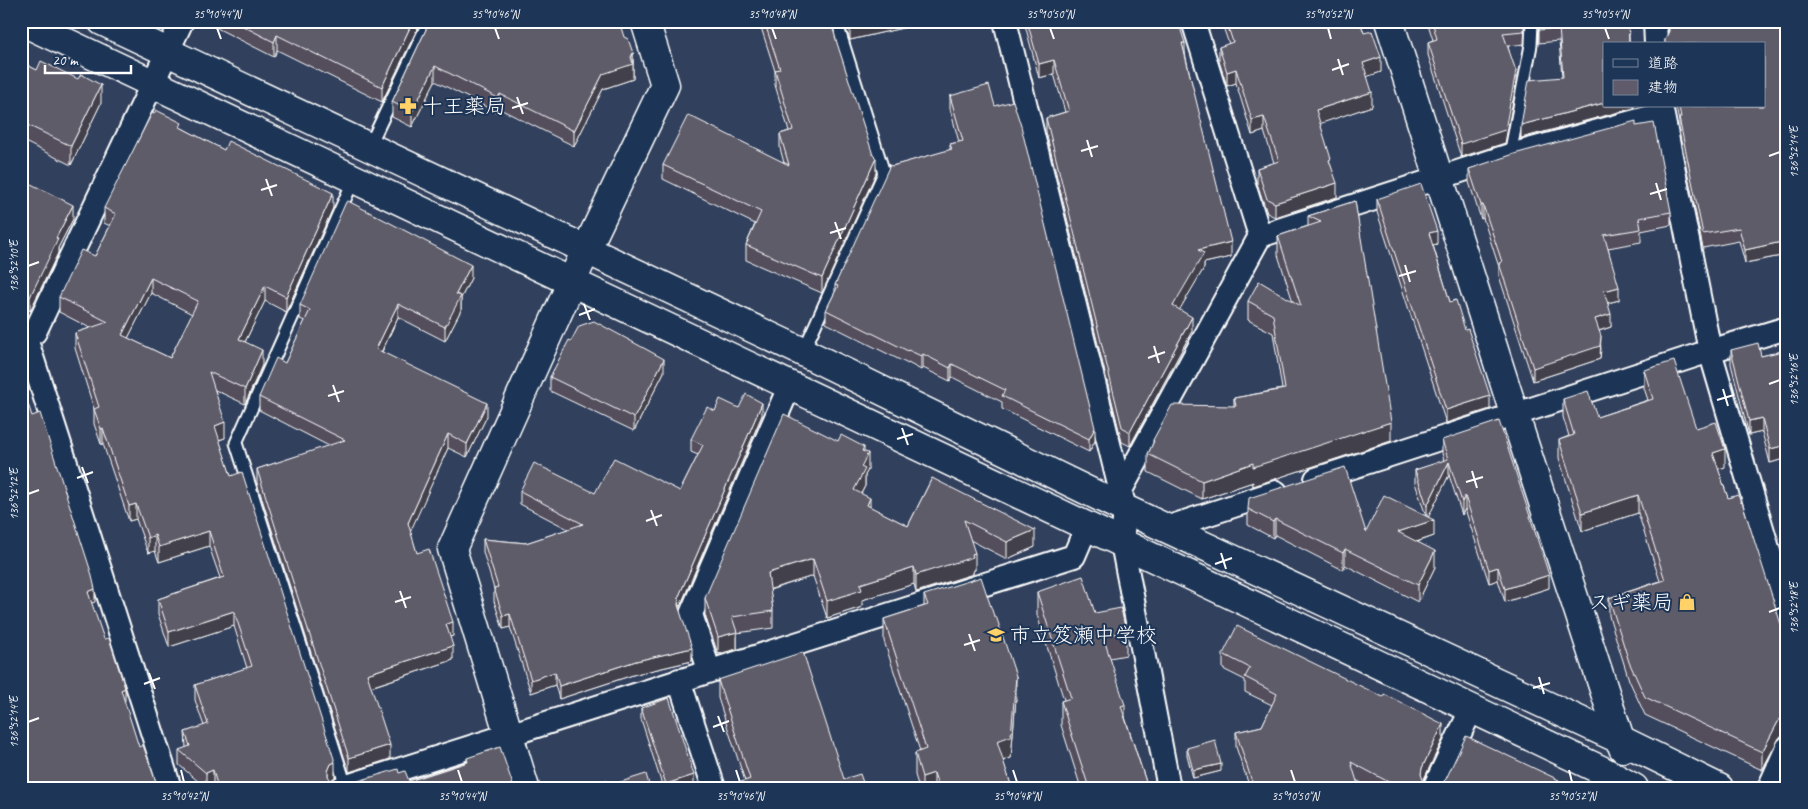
<svg xmlns="http://www.w3.org/2000/svg" width="1808" height="809" font-family="Caveat,'Klee One',sans-serif">
<rect width="100%" height="100%" fill="#31405d"/>
<filter id="ink" filterUnits="userSpaceOnUse"><feTurbulence type="fractalNoise" baseFrequency=".02" numOctaves="2"/><feDisplacementMap in="SourceGraphic" scale="10" xChannelSelector="R" yChannelSelector="G"/><feConvolveMatrix kernelMatrix="1 2 1 2 8 2 1 2 1" color-interpolation-filters="sRGB"/></filter>
<g filter="url(#ink)">
<g fill="none" stroke-linecap="round" stroke-linejoin="round">
<g stroke="#fff" stroke-width="15">
<g id="lane">
<polyline points="369,147 429,21"/>
<polyline points="1510,155 1531,45 1532,21"/>
<polyline points="803,352 884,173 836,21"/>
<polyline points="346,786 236,443 354,179"/>
</g>
</g>
<g stroke="#fff" stroke-width="26">
<g id="street">
<polyline points="1005,21 1125,509 1122,543 1169,788"/>
<polyline points="1655,21 1656,44"/>
<polyline points="1661,106 1710,351 1787,613"/>
<polyline points="1260,236 1510,155 1661,114"/>
<polyline points="25,335 170,788"/>
<polyline points="21,336 35,332 182,21"/>
<polyline points="1316,479 1710,351 1787,328"/>
<polyline points="1121,490 1260,236 1193,21"/>
<polyline points="1166,528 1276,492"/>
<polyline points="709,670 691,614 789,387"/>
<polyline points="679,680 714,788"/>
<polyline points="341,788 1074,556 1086,528"/>
<polyline points="1434,788 1471,710"/>
<polyline points="1769,788 1787,748"/>
</g>
</g>
<g stroke="#fff" stroke-width="31">
<g id="secondary">
<path d="M21,21c528,250 1054,503 1582,750l31,17"/>
<polyline points="102,21 803,352 1125,509 1619,739 1719,788"/>
<polyline points="1389,21 1515,416 1623,748"/>
<polyline points="525,788 452,549 586,250 665,85 645,21"/>
</g>
</g>
<use href="#lane" stroke="#1d3557" stroke-width="11"/>
<use href="#street" stroke="#1d3557" stroke-width="22"/>
<use href="#secondary" stroke="#1d3557" stroke-width="28"/>
</g>
<g fill="#524e5c" stroke="#fff" fill-rule="evenodd">
<polygon points="203,21 421,21 382,102 277,50 274,57"/>
<polygon points="430,21 624,37 633,53 633,79 603,89 574,146 500,109 498,113 435,81 412,127 392,117 392,102"/>
<polygon points="759,21 833,21 835,38 876,173 822,293 746,260 746,245 755,224 663,179 663,165 784,163 780,148 780,134 789,131 775,85 775,71"/>
<polygon points="843,21 933,21 850,40"/>
<polygon points="1024,21 1178,21 1185,53 1231,257 1204,263 1204,268 1179,310 1192,331 1130,446 1122,442 1046,132 1046,118 1065,112 1054,74 1039,78"/>
<polygon points="1221,21 1360,21 1364,33 1381,72 1367,76 1372,106 1320,123 1331,167 1337,197 1275,217 1267,213 1257,183 1257,168 1274,163 1264,131 1252,135 1236,83 1227,86 1219,61 1219,47 1229,44"/>
<polygon points="1427,21 1525,21 1524,44 1508,46 1516,84 1505,143 1461,157 1428,55 1428,42 1433,40"/>
<polygon points="1539,21 1628,21 1634,108 1521,138 1562,77 1559,41 1539,43"/>
<polygon points="1668,21 1787,21 1787,256 1786,255 1745,263 1739,241 1703,248 1679,131 1679,122 1676,106 1764,106 1764,44 1665,44 1665,40 1669,32"/>
<polygon points="21,62 101,103 71,165 21,140"/>
<polygon points="950,96 995,106 1095,441 1089,452 1002,409 1002,402 952,377 950,381 923,368 921,370 908,363 908,364 826,323 826,310 835,292 835,285 892,166 950,150 950,144 959,142 950,109"/>
<polygon points="1636,126 1671,212 1671,225 1641,231 1641,242 1608,248 1619,300 1608,303 1611,327 1599,331 1601,349 1600,359 1533,381 1499,276 1499,267 1483,218 1481,219 1469,182 1469,169"/>
<path d="M182,128l151,80 -47,104 -21,-11 -20,41 17,23 -17,39 -30,-14 10,48 -6,2 12,36 104,301 -4,3 1,2 6,4 7,-1 54,-12 10,8 58,-19v-4l47,30h-301v-2l-7,2 -27,-23v-15l7,-2 -1,-16 19,-6 -9,-26v-15l52,-17 -13,-42 -65,21 -11,-33v-15l62,-21 -11,-32 -50,16 -4,-11 -7,2 -12,-34 -7,2 -26,-77h-2l-7,-20v-15l-19,-61v-15l15,-5 -31,-16v-15l36,-41 15,-30 -6,-3v-15zM151,293l41,21 -22,44 -42,-20z"/>
<polygon points="21,183 73,219 58,248 58,253 30,311 23,307 21,310"/>
<polygon points="1377,199 1437,244 1433,245 1450,302 1490,409 1446,423 1377,212"/>
<polygon points="1355,201 1391,441 1253,486 1253,482 1202,499 1148,472 1148,454 1153,443 1153,440 1234,406 1234,398 1282,389 1273,333 1248,320 1248,301 1293,302 1278,255 1278,236 1308,226 1308,216"/>
<polygon points="471,278 461,298 461,310 445,341 398,317 382,352 487,416 467,457 448,448 410,531 417,553 453,636 450,637 453,660 371,687 390,759 349,772 257,483 257,469 329,446 259,410 259,397 285,363 305,321 300,319 300,305"/>
<polygon points="571,341 664,372 634,431 550,391 550,377"/>
<polygon points="1731,350 1761,356 1787,350 1787,458 1770,463 1762,432 1749,435 1731,364"/>
<polygon points="1644,370 1696,428 1725,467 1718,469 1728,498 1787,643 1787,735 1785,735 1779,738 1762,770 1645,715 1629,680 1609,616 1609,598 1660,581 1638,513 1582,531 1559,458 1559,440 1569,436 1563,417 1563,399 1597,417 1648,400 1644,388"/>
<polygon points="739,408 762,415 679,608 692,661 636,674 559,699 555,685 531,693 510,627 503,629 494,601 494,589 483,552 483,539 526,543 568,529 520,504 520,491 595,493 680,491 698,455 691,452 691,439 715,411"/>
<polygon points="1442,440 1549,588 1505,602 1498,580 1489,583 1465,509 1462,515 1449,475 1428,517 1434,536 1417,542 1435,567 1418,602 1345,565 1343,570 1275,535 1273,538 1248,525 1248,509 1366,532 1426,516 1415,483 1415,470 1444,461 1442,453"/>
<polygon points="838,441 864,452 868,470 865,475 865,486 861,494 870,507 908,526 932,478 1035,547 1007,559 970,540 975,570 973,571 973,574 916,592 914,584 862,600 862,607 827,618 813,576 770,590 773,611 773,628 737,633 737,649 718,654 705,615 705,598"/>
<polygon points="1787,497 1787,534 1781,512 1781,498"/>
<polygon points="1037,592 1095,613 1126,632 1126,655 1110,658 1125,717 1148,788 1081,788 1061,725 1061,701 1064,700 1037,615"/>
<polygon points="924,595 1016,698 1011,758 1003,761 1012,788 919,788 915,775 915,753 920,751 884,641 884,619 924,606"/>
<polygon points="1223,654 1443,739 1423,780 1429,785 1435,786 1559,788 1371,788 1356,780 1359,788 1250,788 1236,747 1236,732 1262,726 1272,705 1245,692 1245,680 1223,669"/>
<polygon points="718,680 844,779 865,788 741,788 741,782 745,781 718,698"/>
<polygon points="641,708 694,787 691,788 663,788 641,719"/>
<polygon points="1187,748 1221,771 1193,778 1187,755"/>
</g>
<g fill="#42404b" stroke="#fff">
<polygon points="413,21 421,21 382,102 382,87"/>
<polygon points="867,21 933,21 850,40 850,25"/>
<polygon points="277,35 277,50 274,57 274,42"/>
<polygon points="1182,43 1185,43 1185,57"/>
<polygon points="633,53 633,79 603,89 574,146 574,131 603,74 631,57"/>
<polygon points="1381,57 1381,72 1363,78 1363,63"/>
<polygon points="1054,60 1054,74 1039,78 1039,64"/>
<polygon points="435,66 435,81 412,127 412,112"/>
<polygon points="1236,69 1236,83 1227,86 1227,72"/>
<polygon points="1516,71 1516,84 1505,143 1461,157 1461,144"/>
<polygon points="101,85 101,103 71,165 71,146"/>
<polygon points="1372,92 1372,106 1316,125 1316,110"/>
<polygon points="500,94 500,109 498,113 498,98"/>
<polygon points="1604,103 1604,106 1634,106 1634,108 1521,138 1521,125"/>
<polygon points="1264,117 1264,131 1252,135 1252,120"/>
<polygon points="876,158 876,173 822,293 822,278"/>
<polygon points="1337,183 1337,197 1275,217 1275,203"/>
<polygon points="333,193 333,208 286,312 286,297"/>
<polygon points="73,205 73,219 58,248 58,253 30,311 30,297 56,238"/>
<polygon points="1481,205 1483,205 1483,218 1481,219"/>
<polygon points="1437,231 1437,244 1429,246 1429,233"/>
<polygon points="1786,241 1786,255 1745,263 1745,250"/>
<polygon points="1231,242 1231,257 1204,263 1204,268 1173,321 1173,306 1198,250"/>
<polygon points="471,265 471,278 461,298 461,310 445,341 445,327 456,294"/>
<polygon points="151,278 151,293 122,350 122,335"/>
<polygon points="265,286 265,301 239,354 239,339"/>
<polygon points="1619,287 1619,300 1604,304 1604,291"/>
<polygon points="23,293 23,307 21,310 21,296"/>
<polygon points="398,304 398,317 376,363 376,349"/>
<polygon points="1611,314 1611,327 1595,332 1595,319"/>
<polygon points="1192,317 1192,331 1130,446 1130,432"/>
<polygon points="1601,336 1600,359 1533,381 1533,368"/>
<polygon points="262,350 262,365 245,404 245,389"/>
<polygon points="923,354 923,368 921,370 921,356"/>
<polygon points="664,359 664,372 634,431 634,418"/>
<polygon points="952,364 952,377 950,381 950,368"/>
<polygon points="1490,396 1490,409 1446,423 1446,410"/>
<polygon points="487,403 487,416 467,457 467,444"/>
<polygon points="762,403 762,415 679,609 678,618 679,596"/>
<polygon points="1762,418 1762,432 1749,435 1749,421"/>
<polygon points="225,422 225,438 215,441 215,426"/>
<polygon points="1391,422 1391,441 1253,486 1253,482 1202,499 1202,481 1253,463"/>
<polygon points="103,428 103,444 101,444 101,429"/>
<polygon points="1095,428 1095,441 1089,452 1089,439"/>
<polygon points="448,434 448,448 408,537 408,523"/>
<polygon points="1787,445 1787,458 1770,463 1770,449"/>
<polygon points="864,447 864,460 868,453 868,470 865,475 865,486 854,507 854,490 861,467 862,451"/>
<polygon points="1725,449 1725,467 1713,471 1713,453"/>
<polygon points="1449,462 1449,475 1427,520 1427,506"/>
<polygon points="1638,495 1638,513 1582,531 1582,513"/>
<polygon points="1465,496 1465,509 1462,515 1462,502"/>
<polygon points="870,498 870,515 867,505"/>
<polygon points="136,504 136,519 129,521 129,506"/>
<polygon points="1275,519 1275,535 1273,538 1273,522"/>
<polygon points="1434,520 1434,536 1398,548 1398,532"/>
<polygon points="1035,530 1035,547 1007,559 1007,542"/>
<polygon points="209,531 209,546 159,562 159,547"/>
<polygon points="155,535 155,551 148,553 148,538"/>
<polygon points="1345,549 1345,565 1343,570 1343,553"/>
<polygon points="1435,551 1435,567 1418,602 1418,585"/>
<polygon points="975,553 975,570 973,571 973,574 916,592 916,575"/>
<polygon points="813,559 813,576 768,590 768,573"/>
<polygon points="914,567 914,584 862,600 862,607 827,618 827,601 860,584"/>
<polygon points="1498,567 1498,580 1489,583 1489,570"/>
<polygon points="1549,575 1549,588 1505,602 1505,589"/>
<polygon points="95,589 95,602 88,604 88,592"/>
<polygon points="234,611 234,626 169,647 169,632"/>
<polygon points="510,614 510,627 503,629 503,616"/>
<polygon points="453,622 453,636 446,638 446,624"/>
<polygon points="737,632 737,649 718,654 718,637"/>
<polygon points="453,646 453,660 367,688 367,674"/>
<polygon points="692,648 692,661 636,674 559,699 559,686 636,661"/>
<polygon points="555,672 555,685 531,693 531,680"/>
<polygon points="1016,676 1016,698 1011,758 997,763 997,741"/>
<polygon points="125,688 125,701 121,702 121,690"/>
<polygon points="1125,705 1125,729 1121,706"/>
<polygon points="1785,717 1785,735 1779,738 1762,770 1762,752 1779,720"/>
<polygon points="1443,724 1443,739 1422,783 1421,774 1422,768"/>
<polygon points="390,745 390,759 349,772 349,758"/>
<polygon points="335,762 335,777 331,780 328,786 328,771 331,764"/>
<polygon points="1221,764 1221,771 1193,778 1193,770"/>
<polygon points="213,770 213,786 206,788 206,773"/>
<polygon points="934,773 934,788 922,788 922,777"/>
<polygon points="694,775 694,787 691,788 666,788 666,784"/>
<polygon points="1559,780 1559,788 1555,788"/>
</g>
<g fill="#5f5b6b" stroke="#fff" fill-rule="evenodd">
<polygon points="233,21 413,21 382,87 277,35 274,42"/>
<polygon points="430,21 619,21 624,37 628,39 633,53 631,57 633,64 603,74 574,131 500,94 498,98 435,66 412,112 392,102"/>
<polygon points="764,21 833,21 835,29 833,29 837,43 873,155 876,158 822,278 746,245 761,212 663,165 688,115 789,165 780,134 793,130 775,70 780,69"/>
<polygon points="848,21 867,21 850,25"/>
<polygon points="1027,21 1178,21 1185,43 1182,43 1231,242 1198,250 1204,253 1173,306 1192,317 1130,432 1122,427 1046,118 1069,111 1054,60 1039,64"/>
<polygon points="1226,21 1360,21 1364,33 1372,31 1381,57 1363,63 1372,92 1316,110 1331,159 1329,160 1337,183 1275,203 1267,199 1257,168 1279,161 1264,117 1252,120 1236,69 1227,72 1219,47 1233,42"/>
<polygon points="1432,21 1524,21 1524,31 1503,33 1516,71 1505,130 1461,144 1428,42 1437,39"/>
<polygon points="1539,21 1628,21 1629,44 1604,44 1604,103 1521,125 1529,80 1563,77 1559,28 1539,30"/>
<polygon points="1669,21 1787,21 1787,243 1786,241 1745,250 1739,228 1703,234 1679,118 1681,118 1679,106 1764,106 1764,44 1665,44 1665,40 1669,31"/>
<polygon points="41,61 78,79 81,74 101,85 71,146 21,122 21,62 37,70"/>
<polygon points="989,85 995,106 1013,101 1021,126 1095,428 1089,439 1002,396 1005,390 952,364 950,368 923,354 921,356 908,350 908,351 826,310 838,286 835,285 890,165 892,166 952,149 950,144 963,141 950,96"/>
<path d="M156,110l26,13 -2,4 44,23 4,-9 105,52 -47,104 -21,-11 -26,53 23,11 -17,39 -36,-17 16,50 -10,4 16,50 11,-4 93,290 -4,2 -3,7v5l4,6 6,4 7,-1 53,-16 1,4 6,-2 4,10 59,-19 -1,-4 33,-11 14,41h-296l-5,-18 -7,3 -27,-23 11,-4 -5,-14 23,-8 -13,-39 57,-19 -18,-55 -65,21 -11,-33 66,-22 -15,-46 -50,16 -4,-12 -7,3 -12,-34 -7,2 -26,-78 -2,1 -7,-20 5,-2 -24,-74 33,-11 -49,-25 22,-47 14,6 21,-42 -12,-6 48,-95 2,1zM151,278l47,23 -28,57 -48,-23z"/>
<polygon points="1636,121 1636,126 1654,123 1671,212 1639,218 1641,229 1604,235 1619,287 1604,291 1611,314 1595,319 1601,336 1600,346 1533,368 1499,263 1502,262 1483,205 1481,205 1469,169 1514,154"/>
<polygon points="23,180 73,205 56,238 58,239 30,297 23,293 21,296 21,183"/>
<polygon points="1421,184 1437,231 1429,233 1450,302 1456,300 1465,330 1468,329 1490,396 1446,410 1377,199"/>
<polygon points="348,201 471,265 456,294 461,296 445,327 398,304 376,349 487,403 467,444 448,434 408,523 417,553 429,549 453,622 446,624 453,646 367,674 390,745 349,758 257,469 345,440 259,397 276,358 285,363 310,310 300,305 346,202"/>
<polygon points="1355,201 1391,422 1253,467 1253,463 1202,481 1148,454 1154,441 1153,440 1172,405 1236,406 1234,398 1285,389 1273,315 1248,301 1259,281 1301,306 1278,236 1321,222 1308,216"/>
<polygon points="594,321 664,359 634,418 550,377 569,340 571,341 579,326"/>
<polygon points="1758,343 1761,356 1787,350 1787,445 1770,449 1762,418 1749,421 1731,350"/>
<polygon points="1674,361 1696,428 1716,422 1725,449 1713,453 1728,498 1738,495 1741,503 1742,502 1787,643 1787,717 1785,717 1779,720 1762,752 1645,697 1629,662 1609,598 1665,580 1638,495 1582,513 1559,440 1574,435 1563,399 1588,391 1597,417 1653,399 1644,370"/>
<polygon points="21,383 32,416 40,413 91,572 95,589 88,592 104,639 109,638 125,688 121,690 139,747 143,745 158,788 21,788"/>
<polygon points="746,394 762,403 679,596 678,605 692,648 636,661 559,686 555,672 531,680 510,614 503,616 494,588 498,587 483,539 526,543 583,524 520,491 534,463 595,493 614,458 680,491 703,445 691,439 707,407 715,411 720,399 739,408"/>
<polygon points="784,414 838,441 841,435 864,447 862,451 868,453 861,467 865,469 854,490 870,498 867,505 908,526 932,478 1035,530 1007,542 964,520 975,553 972,554 973,557 916,575 914,567 860,584 862,590 827,601 813,559 768,573 773,611 732,617 737,632 718,637 705,598"/>
<polygon points="1499,421 1549,575 1505,589 1498,567 1489,570 1465,496 1462,502 1449,462 1427,506 1415,470 1448,459 1442,440"/>
<polygon points="1345,467 1366,532 1384,495 1434,520 1398,532 1435,551 1418,585 1345,549 1343,553 1275,519 1273,522 1248,509 1249,498"/>
<polygon points="1787,497 1787,520 1781,498"/>
<polygon points="1083,576 1095,613 1121,608 1126,632 1103,636 1125,705 1121,706 1148,788 1089,788 1061,701 1071,698 1037,592"/>
<polygon points="981,577 994,616 996,616 1016,676 1011,736 997,741 1012,788 939,788 934,773 922,777 915,753 926,749 884,619 928,605 924,595"/>
<polygon points="1237,626 1383,697 1384,694 1443,724 1422,768 1421,774 1423,780 1429,785 1435,786 1441,784 1446,779 1466,736 1559,780 1555,788 1400,788 1351,762 1359,788 1254,788 1236,732 1262,726 1277,694 1245,677 1250,668 1223,654"/>
<polygon points="803,652 844,779 860,774 865,788 742,788 741,782 750,779 718,680"/>
<polygon points="669,698 694,775 666,784 641,708"/>
<polygon points="1215,740 1221,764 1193,770 1187,748"/>
<polygon points="646,774 650,788 584,788 606,780 608,786"/>
</g>
</g>
<path fill="none" stroke="#fff" stroke-width="2" d="M217,28l4,11M495,28l4,11M772,28l4,11M1050,28l4,11M1328,28l3,11M1605,28l4,11M1338,59l5,16M1332,70l17,-6M517,97l6,17M512,108l16,-5M1087,140l5,17M1081,151l17,-5M1769,156l11,-4M266,179l6,17M1656,183l5,17M261,190l16,-5M1650,194l17,-5M835,222l6,17M830,233l16,-5M1405,265l5,17M28,266l11,-4M1399,276l17,-5M584,304l6,16M579,315l16,-6M1154,346l5,17M1148,358l17,-6M1769,384l11,-4M333,385l6,17M1723,389l5,17M328,396l16,-5M1717,400l17,-5M902,428l6,17M897,439l16,-5M82,467l6,16M1472,471l5,17M77,478l16,-6M1466,482l17,-5M28,494l11,-4M651,510l6,16M646,521l16,-6M1221,553l5,16M1215,564l17,-6M400,591l6,17M395,602l16,-5M1769,612l11,-4M969,634l6,17M964,645l16,-5M149,673l6,16M1539,677l5,17M144,684l16,-6M1533,688l17,-5M718,716l6,16M28,722l11,-4M713,727l16,-6M181,770l3,12M458,770l4,12M736,770l4,12M1013,770l4,12M1291,770l4,12M1569,770l3,12"/>
<defs>
<g id="pharmacy-bare" transform="scale(1.35)"><path d="M-2-6h4v4h4v4h-4v4h-4v-4h-4v-4h4Z" fill="#ffd166" stroke="#1d3557" stroke-width="2.5" paint-order="stroke"/></g>
<g id="shop-bare" transform="scale(1.35)"><path d="M-5-2.5h2.3a2.7 3.5 0 0 1 5.4 0H5L5.5 6h-11ZM-1.5-2.5h3a1.5 2.3 0 0 0-3 0Z" fill="#ffd166" stroke="#1d3557" stroke-width="2.5" paint-order="stroke"/></g>
<g id="school-bare" transform="scale(1.35)"><path d="M0-5L7-2L0 1L-7-2ZM-4 1L0 2.5L4 1V4Q0 6-4 4Z" fill="#ffd166" stroke="#1d3557" stroke-width="2.5" paint-order="stroke"/></g>
</defs>
<g fill-rule="evenodd">
<use href="#pharmacy-bare" x="408" y="106"/>
<use href="#shop-bare" x="1687" y="602"/>
<use href="#school-bare" x="996" y="635"/>
</g>
<g text-anchor="middle" stroke-width="4" stroke-linejoin="round" paint-order="stroke">
<g font-size="21" fill="#fff" stroke="#1d3557" text-anchor="start">
<text x="422" y="113">十王薬局</text>
<text x="1673" y="609" text-anchor="end">スギ薬局</text>
<text x="1010" y="642">市立笈瀬中学校</text>
</g>
</g>
<rect width="1808" height="809" fill="none" stroke="#1d3557" stroke-width="55"/>
<rect x="1603" y="42" width="162" height="65" fill="#1d3557" stroke="#77869a"/>
<rect x="1613" y="59" width="25" height="8" fill="#1d3557" stroke="#77869a"/>
<text x="1648" y="68" font-size="15" fill="#ffffff">道路</text>
<rect x="1613" y="80" width="25" height="15" fill="#5f5b6b" stroke="#77869a"/>
<text x="1648" y="92" font-size="15" fill="#ffffff">建物</text>
<path d="M45 65v8h86v-8" fill="none" stroke="#ffffff" stroke-width="2.5"/>
<text x="52" y="65" font-size="15" fill="#ffffff" stroke="#1d3557" stroke-width="4" paint-order="stroke">20 m</text>
<rect x="28" y="28" width="1752" height="754" fill="none" stroke="#fff" stroke-width="2"/>
<g font-size="12" text-anchor="middle" fill="#fff">
<text x="217" y="18">35°10'44"N</text>
<text x="495" y="18">35°10'46"N</text>
<text x="772" y="18">35°10'48"N</text>
<text x="1050" y="18">35°10'50"N</text>
<text x="1328" y="18">35°10'52"N</text>
<text x="1605" y="18">35°10'54"N</text>
<text transform="translate(1794 152) rotate(-90)" y="4">136°52'14"E</text>
<text transform="translate(14 266) rotate(-90)" y="4">136°52'10"E</text>
<text transform="translate(1794 380) rotate(-90)" y="4">136°52'16"E</text>
<text transform="translate(14 494) rotate(-90)" y="4">136°52'12"E</text>
<text transform="translate(1794 608) rotate(-90)" y="4">136°52'18"E</text>
<text transform="translate(14 722) rotate(-90)" y="4">136°52'14"E</text>
<text x="184" y="800">35°10'42"N</text>
<text x="462" y="800">35°10'44"N</text>
<text x="740" y="800">35°10'46"N</text>
<text x="1017" y="800">35°10'48"N</text>
<text x="1295" y="800">35°10'50"N</text>
<text x="1572" y="800">35°10'52"N</text>
</g>
</svg>
